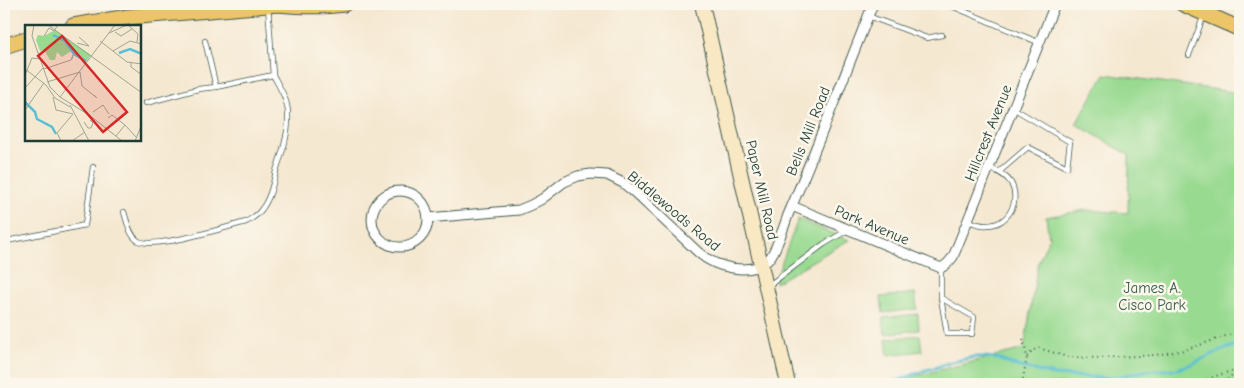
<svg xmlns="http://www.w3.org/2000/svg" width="1244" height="388" font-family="'Comic Neue',sans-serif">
<rect width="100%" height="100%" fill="#fbf7ec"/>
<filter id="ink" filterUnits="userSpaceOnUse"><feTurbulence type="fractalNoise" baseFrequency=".02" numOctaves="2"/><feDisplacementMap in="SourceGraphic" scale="10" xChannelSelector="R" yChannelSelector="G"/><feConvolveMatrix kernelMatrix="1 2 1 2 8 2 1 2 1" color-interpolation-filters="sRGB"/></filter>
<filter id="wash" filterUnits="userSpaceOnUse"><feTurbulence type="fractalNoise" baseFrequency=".0096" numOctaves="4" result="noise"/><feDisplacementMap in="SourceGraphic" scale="20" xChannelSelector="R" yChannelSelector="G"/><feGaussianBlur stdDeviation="1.12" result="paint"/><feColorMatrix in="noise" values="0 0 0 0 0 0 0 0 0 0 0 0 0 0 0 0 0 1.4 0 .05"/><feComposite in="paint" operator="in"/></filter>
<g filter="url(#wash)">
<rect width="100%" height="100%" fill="#f5e8d1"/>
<g fill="#99da91" stroke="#5c8c62">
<polygon points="1105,74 1240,93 1240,384 884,384 1024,349 1038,263 1049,238 1046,217 1086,210 1128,213 1129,155 1076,124"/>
<polygon points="798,219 849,240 775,283 775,281"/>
<polygon points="915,293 917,309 883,313 881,297"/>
<polygon points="918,314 919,330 885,334 883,318"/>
<polygon points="920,335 922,351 888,355 886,339"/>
</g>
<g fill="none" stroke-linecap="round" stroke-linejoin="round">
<polyline stroke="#59bfd6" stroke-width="3" points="864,384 873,383 887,383 897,381 926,370 938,367 948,363 974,357 986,357 998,359 1013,365 1054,375 1105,378 1116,377 1144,371 1177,369 1192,364 1222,350 1240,344"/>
</g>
</g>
<g filter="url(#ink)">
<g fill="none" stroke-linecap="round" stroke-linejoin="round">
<g stroke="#3f574c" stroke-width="6">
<g id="lane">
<polyline points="947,4 1040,43"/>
<polyline points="868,16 927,38 942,35"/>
<polyline points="205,41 216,87 273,75 268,6"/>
<polyline points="1189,55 1204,15"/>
<polyline points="146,103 198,89 216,87"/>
<polyline points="999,172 1028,147 1067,167 1070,142 1013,108"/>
<path d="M124,212c3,9 5,22 13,28 13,11 91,-13 109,-18 6,-4 11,-6 15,-12 9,-11 12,-26 15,-39 6,-18 13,-37 12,-57 0,-14 -8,-26 -15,-39"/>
<path d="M968,221c6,2 12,5 19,4 21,0 34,-23 24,-42 -5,-8 -13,-11 -22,-16"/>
<polyline points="4,245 7,241 85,225 93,167"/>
<polyline points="768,286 824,244 848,230"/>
<polyline points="941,298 974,317 972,334 947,334 941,298 941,268"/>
</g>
</g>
<g stroke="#3f574c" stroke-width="11">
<g id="street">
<circle cx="400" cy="219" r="28"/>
<polyline points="792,206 941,268 947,264 953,257 1055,4"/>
<path d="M428,218l91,-8 12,-5 11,-6 22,-17 14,-6 13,-2 16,1 16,8 11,9 65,61c16,14 51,24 69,7 6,-5 17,-36 20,-45 30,-70 57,-141 85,-211"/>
</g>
</g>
<g stroke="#3f574c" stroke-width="16">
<polyline id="secondary" points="702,4 788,384"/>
</g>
<g stroke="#3f574c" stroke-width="17">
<g id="primary">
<path d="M277,4c22,2 45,3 67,0"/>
<polyline points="1183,4 1240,29"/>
<polyline points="73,26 128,17 278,4"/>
<polyline points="4,46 26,39"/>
</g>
</g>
<g stroke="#3f574c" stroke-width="2" stroke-dasharray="1 4" stroke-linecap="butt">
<polyline points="1027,357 1034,350 1039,348 1067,357 1099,358 1155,355 1185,350 1240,331"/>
<polyline points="1022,384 1027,357 1023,339"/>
<polyline points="1193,384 1225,373 1240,370"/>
<polyline points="1226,384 1226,381 1237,370"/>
</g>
<use href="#lane" stroke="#fff" stroke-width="4.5"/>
<use href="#street" stroke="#fff" stroke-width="9"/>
<use href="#secondary" stroke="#f8e8c3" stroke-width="14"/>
<use href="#primary" stroke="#edc569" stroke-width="15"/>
</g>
</g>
<g text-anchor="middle" stroke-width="5" stroke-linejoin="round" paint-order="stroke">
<g font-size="15" fill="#1f3d34" stroke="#fbf7ec">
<text transform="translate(808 131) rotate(-68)" y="5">Bells Mill Road</text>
<text transform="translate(988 133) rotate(-68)" y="5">Hillcrest Avenue</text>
<text transform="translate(762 190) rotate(77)" y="5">Paper Mill Road</text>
<text transform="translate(674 211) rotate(40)" y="5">Biddlewoods Road</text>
<text transform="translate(872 225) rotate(23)" y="5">Park Avenue</text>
</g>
<g font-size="15" fill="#375c47" stroke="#fbf7ec">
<text x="1152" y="293">James A.<tspan x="1152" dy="17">Cisco Park</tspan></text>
</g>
</g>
<g transform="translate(25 25)">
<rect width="116" height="116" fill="#f5e8d1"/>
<path d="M30,5l36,25 -5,7 -15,-11 -9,6 -5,-5 -2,8h-5l-6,-10 -4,1 -4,-11 2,-5 6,1z" fill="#99da91"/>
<path fill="none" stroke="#59bfd6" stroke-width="2.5" d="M28,10l12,6 9,13 12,7M94,28l11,-4 12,5M0,77l10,10 2,7 15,8 4,7"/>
<path fill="none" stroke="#9fa492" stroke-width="1" d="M9,0l-2,11 18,51 10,10 29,18M23,0l94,68M103,0l10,9 -1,8M90,7l6,4 11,-7M84,8l18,-8M19,11l5,-8 5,3 4,-6M75,16l27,21 15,2M52,18l12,3 -10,-9M88,26l17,-10 12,3M106,38v4l11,8M0,44l21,16 9,13 15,9M19,44l27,-9 2,-5 -1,4M0,50l7,-17 8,1M22,57l33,-10 2,14 15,12 -3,-3M0,63l18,-20M28,72l3,13 17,4M35,72l55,-72M45,80l19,36M0,85l19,-27M68,87l10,-7 6,9M63,89l34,27M83,93l4,-3 13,10 -9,11M59,97l4,6h3l2,-5 -3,-3M100,100l11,12M36,116l-4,-8 16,-19M47,116l13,-9M110,116l7,-17"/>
<path fill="#d62828" fill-opacity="0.15" stroke="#d62828" stroke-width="2.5" d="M37,11l65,76 -24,20 -65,-76z"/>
<rect width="116" height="116" fill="none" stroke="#1f3d34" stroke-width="2.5"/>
</g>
<rect width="1244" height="388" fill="none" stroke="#fbf7ec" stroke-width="20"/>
</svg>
